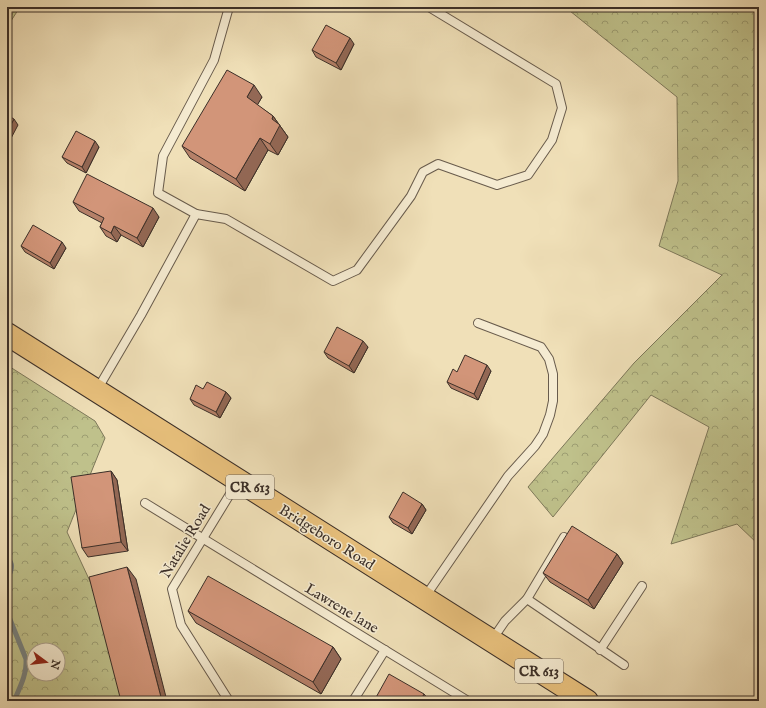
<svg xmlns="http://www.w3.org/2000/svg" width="766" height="708" font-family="'IM FELL English',serif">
<defs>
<pattern id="forest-crowns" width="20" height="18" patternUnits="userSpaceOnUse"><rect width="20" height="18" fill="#bfc18b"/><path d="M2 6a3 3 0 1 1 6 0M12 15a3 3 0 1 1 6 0" fill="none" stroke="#9c9d72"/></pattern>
</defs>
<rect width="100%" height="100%" fill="#f0e0b8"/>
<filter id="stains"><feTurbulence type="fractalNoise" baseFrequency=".005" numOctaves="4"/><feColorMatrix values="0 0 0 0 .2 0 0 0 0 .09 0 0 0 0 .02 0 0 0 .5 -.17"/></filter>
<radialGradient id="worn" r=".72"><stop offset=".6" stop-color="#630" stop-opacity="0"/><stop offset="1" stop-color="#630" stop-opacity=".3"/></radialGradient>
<g fill="url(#forest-crowns)" stroke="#7d785a" fill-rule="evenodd">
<polygon points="7,7 20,7 7,27"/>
<polygon points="565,7 759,7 759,545 737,524 671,544 709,427 651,395 553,517 528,487 634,363 722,275 659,246 678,181 677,97"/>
<path d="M7,365l88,56 10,17 -38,94 79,169h-139zM34,650h24v24h-24z"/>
</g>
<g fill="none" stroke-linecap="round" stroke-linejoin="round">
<g stroke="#778280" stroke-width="5">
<path d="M7,558c7,6 5,13 0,20"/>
<path d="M7,612l19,47c1,15 -6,28 -12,42"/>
</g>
<g stroke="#685b4c" stroke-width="10">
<g id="lane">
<polyline points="196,214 158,193 163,156 214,60 229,7"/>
<polyline points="97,390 141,315 196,214 226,219 333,281 357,270 411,196 423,172 438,164 497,185 528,175 552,140 562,108 556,84 429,7"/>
<polyline points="145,503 468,701"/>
<polyline points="425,597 508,476 535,446 543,434 550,415 553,401 553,374 549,359 541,347 478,323"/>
<polyline points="527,599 624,665"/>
<polyline points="492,640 505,621 527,599 564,537"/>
<polyline points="600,650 642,586"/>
<polyline points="229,701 181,625 172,589 238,481"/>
<polyline points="353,701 385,650"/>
</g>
</g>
<g stroke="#3b2f28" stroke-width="24">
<polyline id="primary" points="7,334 587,701"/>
</g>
<use href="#lane" stroke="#f5ebd1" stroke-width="8"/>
<use href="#primary" stroke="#e8c07c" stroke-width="22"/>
</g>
<g fill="#b58068" stroke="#3b2f28">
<polygon points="354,44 341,70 316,57 312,50"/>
<polygon points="262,97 257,105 273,116 288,137 278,155 268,150 245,191 190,158 182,146"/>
<polygon points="99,147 86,173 67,163 62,157"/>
<polygon points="73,202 159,217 143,247 121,235 117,242 106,236 100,227 102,223 79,211"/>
<polygon points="21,246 66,248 54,269 25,252"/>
<polygon points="368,347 354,373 328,358 324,352"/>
<polygon points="491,371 478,400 451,388 447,382 457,372"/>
<polygon points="203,389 226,392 231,398 220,418 194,405 190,399"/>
<polygon points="111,471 117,480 128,551 88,557 82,548"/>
<polygon points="422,504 426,510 412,534 393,523 389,517"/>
<polygon points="617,554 623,563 594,609 550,582 543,573"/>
<polygon points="188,611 333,647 341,659 321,694 196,623"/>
</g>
<g fill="#936855" stroke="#3b2f28">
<polygon points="350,38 354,44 341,70 336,63"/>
<polygon points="254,85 262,97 255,109 247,97"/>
<polygon points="273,116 288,137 278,155 270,144 272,119"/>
<polygon points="14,119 18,125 8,144 7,142 7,132"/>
<polygon points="260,138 268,150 245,191 236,179"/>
<polygon points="95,141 99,147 86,173 82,167"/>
<polygon points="153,208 159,217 143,247 137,238"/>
<polygon points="114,226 121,235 117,242 111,233"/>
<polygon points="62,242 66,248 54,269 50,263"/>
<polygon points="363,341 368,347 354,373 349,366"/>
<polygon points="487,365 491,371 478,400 474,394"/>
<polygon points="226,392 231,398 220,418 216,412"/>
<polygon points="111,471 117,480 128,551 121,542"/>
<polygon points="422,504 426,510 412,534 408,528"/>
<polygon points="617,554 623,563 594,609 588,600"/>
<polygon points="127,567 136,579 167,701 162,701"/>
<polygon points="333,647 341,659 321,694 313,682"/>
<polygon points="424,694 430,701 420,701"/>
</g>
<g fill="#d29579" stroke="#3b2f28">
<polygon points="326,25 350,38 336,63 312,50"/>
<polygon points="227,70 254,85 247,97 273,116 272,119 280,125 270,144 260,138 236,179 182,146"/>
<polygon points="7,115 14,119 7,132"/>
<polygon points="76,131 95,141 82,167 62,157"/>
<polygon points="87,174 153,208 137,238 114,226 111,233 100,227 104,218 73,202"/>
<polygon points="33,225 62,242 50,263 21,246"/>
<polygon points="337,327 363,341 349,366 324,352"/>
<polygon points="465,355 487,365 474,394 447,382 453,369 457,372"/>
<polygon points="207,382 226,392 216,412 190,399 196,385 203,389"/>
<polygon points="111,471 121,542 82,548 71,477"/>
<polygon points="403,492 422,504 408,528 389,517"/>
<polygon points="572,526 617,554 588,600 543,573"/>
<polygon points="127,567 162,701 121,701 89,577"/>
<polygon points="208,576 333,647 313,682 188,611"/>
<polygon points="389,674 424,694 420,701 374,701"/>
</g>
<g text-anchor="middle" stroke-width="3" stroke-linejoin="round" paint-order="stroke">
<g fill="#f5ebd1" stroke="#73675b" stroke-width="1">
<rect x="226" y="475" width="48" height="24" rx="3"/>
<rect x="515" y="659" width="48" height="24" rx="3"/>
</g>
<g font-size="14" font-weight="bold" fill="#3b2f28">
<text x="250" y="492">CR 613</text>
<text x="539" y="676">CR 613</text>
</g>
<g font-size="15" fill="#3b2f28" stroke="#f5ebd1">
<text transform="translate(327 537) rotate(32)" y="5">Bridgeboro Road</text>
<text transform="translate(185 541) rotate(-59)" y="5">Natalie Road</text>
<text transform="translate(342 608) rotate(31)" y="5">Lawrene lane</text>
</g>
</g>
<rect width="766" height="708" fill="none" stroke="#f0e0b8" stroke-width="24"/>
<rect x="8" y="8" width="750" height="692" fill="none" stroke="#3b2f28" stroke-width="2"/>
<rect x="12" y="12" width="742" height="684" fill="none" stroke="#3b2f28"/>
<g transform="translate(46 662) rotate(105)"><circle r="19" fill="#f5ebd1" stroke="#aba08d"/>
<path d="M0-3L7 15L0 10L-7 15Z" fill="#8f2418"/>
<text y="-6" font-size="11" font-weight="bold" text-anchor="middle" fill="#3b2f28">N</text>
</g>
<rect width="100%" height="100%" filter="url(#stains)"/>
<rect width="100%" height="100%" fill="url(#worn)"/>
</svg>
